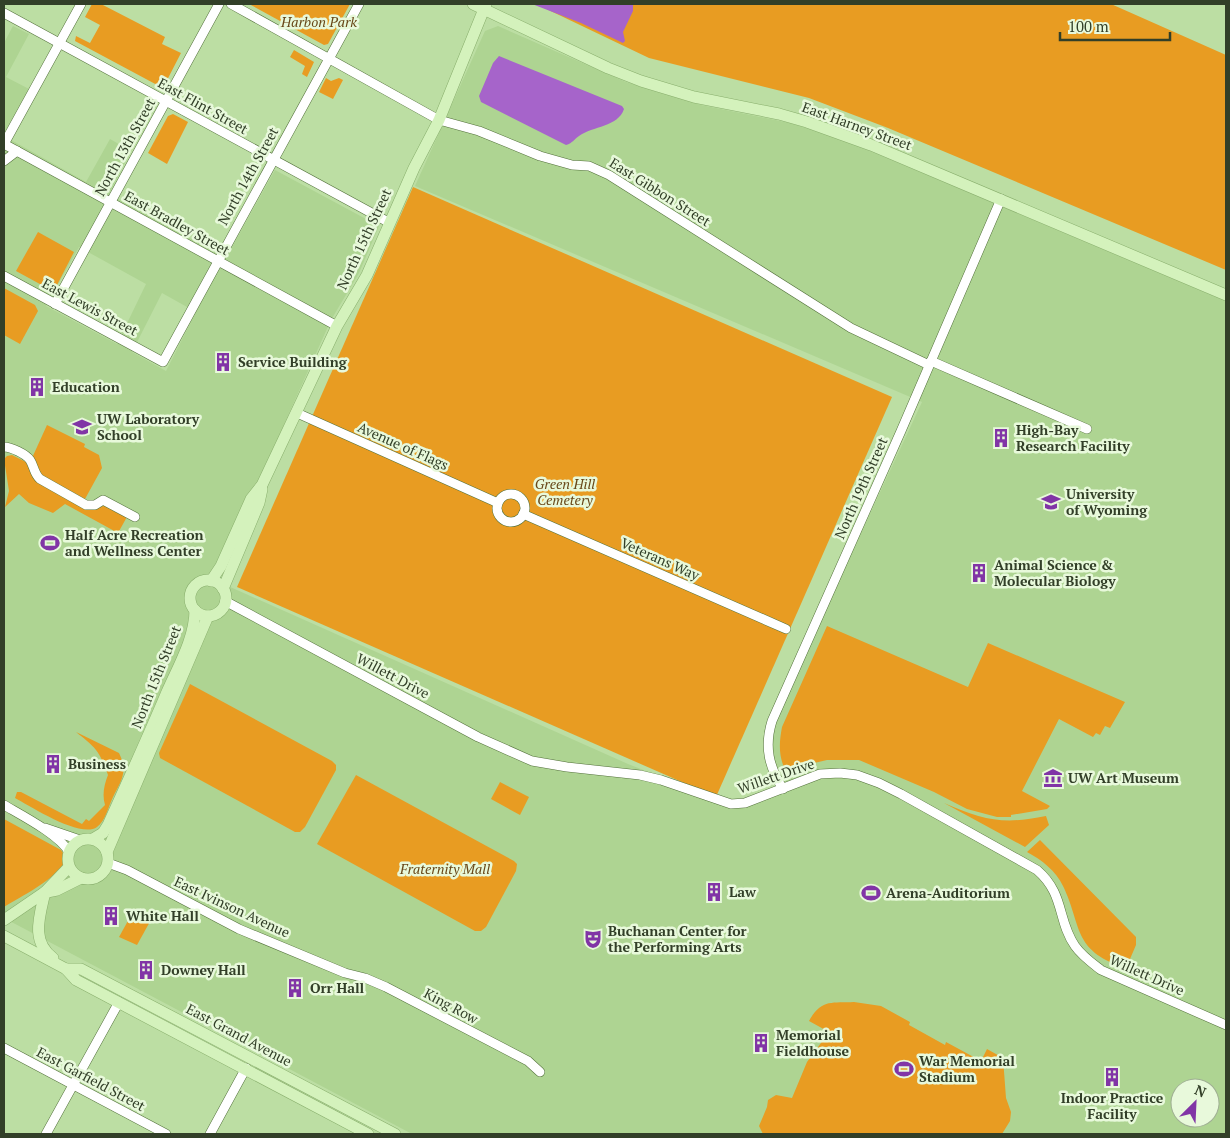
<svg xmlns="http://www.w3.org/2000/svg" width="1230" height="1138" font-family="'PT Serif',serif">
<rect width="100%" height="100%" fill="#bcdea3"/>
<path fill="#aed492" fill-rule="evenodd" d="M13,26l16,8 -23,43 23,12 -25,47 82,46 24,-43 21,12 -22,43 117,64 49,-88 104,56 -20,47 -28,47 -46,102 -66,160 409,182 103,40 52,-15 -8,-13 -6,-45 153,-329 -507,-216 70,-155 13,-5 128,56 75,23 89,18 56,18 380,160v833h-814l-408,-216v-875zM79,247l67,37 -29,60 -71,-38zM162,293l34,19 -30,59 -34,-19zM1180,1088h30v30h-30z"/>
<g fill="#e89c22">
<polygon points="92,4 101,4 165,37 162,44 181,53 164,86 159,86 75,41 76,36 90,43 100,25 85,17"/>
<polygon points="249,4 350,4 328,44 324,45"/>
<polygon points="536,4 1111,4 1226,55 1226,270 888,128 809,98 649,58"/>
<polygon points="294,50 314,62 307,77 302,74 305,66 290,57"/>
<polygon points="326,78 331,81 339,78 343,80 333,99 319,92"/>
<polygon points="173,114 188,122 167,164 148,153 168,116"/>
<polygon points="413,187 892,397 716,797 237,587"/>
<polygon points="38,232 74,252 55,289 49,289 16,271"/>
<polygon points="4,288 35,305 38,311 20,344 4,335"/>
<polygon points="47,425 85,444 84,447 99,455 102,468 85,499 41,475 32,458"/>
<polygon points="12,455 26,462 30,469 84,507 106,506 128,515 118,533 65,504 53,513 29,503 19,494 5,507 9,491 4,459 7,456"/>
<path d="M827,626l141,61 20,-44 137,59 -15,26 -5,-2 -5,9 -4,-2 -3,4 -34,-18 -37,72 28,15 -3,3 -36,6v2h-14l-30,-8 -33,-17 -75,-32h-32l-17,4 -23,9c-9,-15 -8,-30 -5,-46z"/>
<polygon points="190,684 332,761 336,765 336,770 305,827 300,832 295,832 160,758 159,753"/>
<path d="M76,732l43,21c9,19 3,26 -6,44 -4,8 -8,25 -16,30 -16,12 -67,-21 -82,-29l2,-6h4l61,32 4,-5 3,2 16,-16c-3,-10 -1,-20 3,-30 -9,-25 -12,-27 -32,-43z"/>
<polygon points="356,775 514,861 517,864 516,871 486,927 481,931 475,931 317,844"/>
<polygon points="500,782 529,797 520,815 491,799"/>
<path d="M944,803c39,17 59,22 102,13l3,9 -24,22z"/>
<path d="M4,819l57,31c3,4 4,7 3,12 -3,14 -47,37 -60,45z"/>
<path d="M1040,840l96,97v8l-9,21 -4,1c-51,-17 -41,-42 -60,-81 -7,-15 -21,-26 -36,-34z"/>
<polygon points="134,910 152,918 137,945 119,937"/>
<path d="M854,1002l27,4 29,16 -1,3 36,20 1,-3 35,19 6,-12 16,9 3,40 5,14 -1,9 -8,13h-239l-4,-8 8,-19 1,-7 8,-5 16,3 15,-36 22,-30 -20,-11c12,-22 23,-18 45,-19z"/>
</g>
<g fill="#a664ca">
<polygon points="532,4 633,4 633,11 623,32 625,41 623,43 581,23"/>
<path d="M499,56l123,50 2,3c-6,18 -31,17 -45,27 -5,3 -6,7 -13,9l-85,-43 -2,-6 14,-33z"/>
</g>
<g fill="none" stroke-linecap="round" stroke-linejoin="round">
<g stroke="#53713b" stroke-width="10">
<g id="minor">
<polyline points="231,4 439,120 479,131 540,156 572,165 589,166 609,175 851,328 929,365"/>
<polyline points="4,13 390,223"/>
<polyline points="4,144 337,326"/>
<polyline points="4,144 81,4"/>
<polyline points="4,161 17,151"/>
<polyline points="4,276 163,362 359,4"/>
<polyline points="55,304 219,4"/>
<polyline points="931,361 1087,429"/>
<polyline points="297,413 498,503"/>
<path d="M4,447c7,0 22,7 26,13 4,6 4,14 10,19l46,26h9l8,-5 32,17"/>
<circle cx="511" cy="508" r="14"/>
<polyline points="523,514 786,629"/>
<path d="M225,601l253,136 54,24 35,6 73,8 21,5 70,24 14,-1 75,-29 20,-1 17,2 22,8 22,11 136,76c28,24 20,50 38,76 7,10 17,17 26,24l125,55"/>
<path d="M783,789c-14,-22 -19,-42 -11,-68l129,-290 100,-232"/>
<path d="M4,805c17,10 56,30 65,47"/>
<polyline points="45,828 80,840"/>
<polyline points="108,863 127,870 239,929 345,973 365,978 386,987 528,1061 540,1072"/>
<polyline points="4,1048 166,1134"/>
<polyline points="46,1134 119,1002"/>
<polyline points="210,1134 246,1068"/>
</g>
</g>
<g stroke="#88ae6c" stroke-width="12">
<g id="major">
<polyline points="473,4 608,68 641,81 694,97 779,114 807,122 871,145 1226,295"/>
<circle cx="208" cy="598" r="18"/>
<polyline points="211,581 221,566 251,499 262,485 337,326 367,275 414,168 439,120 486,4"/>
<polyline points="223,589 259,503 262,489"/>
<circle cx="88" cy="859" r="20"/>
<path d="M93,839l10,-6 5,-8c20,-44 40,-88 59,-133 11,-25 28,-54 28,-82"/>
<polyline points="107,852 208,616"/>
<path d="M45,892c-5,23 -15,49 8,66"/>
<polyline points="47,892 57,890 81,878"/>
<polyline points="4,920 45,892 69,867"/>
<polyline points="4,936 66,969 76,980 368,1134"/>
<polyline points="66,969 81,969 395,1134"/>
</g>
</g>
<use href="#minor" stroke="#fff" stroke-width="9"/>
<use href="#major" stroke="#d4f2bc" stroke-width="11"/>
</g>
<defs>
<g id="building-bare" transform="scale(1.5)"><path d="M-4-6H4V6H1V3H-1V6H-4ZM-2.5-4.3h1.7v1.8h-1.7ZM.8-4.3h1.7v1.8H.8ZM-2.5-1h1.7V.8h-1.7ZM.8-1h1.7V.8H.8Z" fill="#8135a6" stroke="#e8f9db" stroke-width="2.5" paint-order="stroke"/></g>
<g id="school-bare" transform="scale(1.5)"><path d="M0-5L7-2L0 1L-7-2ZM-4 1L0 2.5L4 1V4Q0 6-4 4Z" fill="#8135a6" stroke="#e8f9db" stroke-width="2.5" paint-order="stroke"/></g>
<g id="university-bare" transform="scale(1.5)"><path d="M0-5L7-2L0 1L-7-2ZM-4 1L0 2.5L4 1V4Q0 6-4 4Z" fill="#8135a6" stroke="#e8f9db" stroke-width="2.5" paint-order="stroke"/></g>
<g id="stadium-bare" transform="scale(1.5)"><path d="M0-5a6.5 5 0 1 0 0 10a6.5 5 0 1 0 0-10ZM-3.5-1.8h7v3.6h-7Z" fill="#8135a6" stroke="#e8f9db" stroke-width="2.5" paint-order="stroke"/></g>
<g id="museum-bare" transform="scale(1.5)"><path d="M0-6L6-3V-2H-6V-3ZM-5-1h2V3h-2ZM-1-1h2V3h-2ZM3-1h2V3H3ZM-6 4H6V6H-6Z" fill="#8135a6" stroke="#e8f9db" stroke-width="2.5" paint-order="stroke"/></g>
<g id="theatre-bare" transform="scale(1.5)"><path d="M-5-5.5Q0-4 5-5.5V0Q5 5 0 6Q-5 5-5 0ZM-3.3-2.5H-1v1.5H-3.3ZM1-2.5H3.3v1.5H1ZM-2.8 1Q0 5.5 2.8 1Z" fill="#8135a6" stroke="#e8f9db" stroke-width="2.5" paint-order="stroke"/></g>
</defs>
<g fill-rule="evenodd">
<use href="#building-bare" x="223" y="362"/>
<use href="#building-bare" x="37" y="387"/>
<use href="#school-bare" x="82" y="427"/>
<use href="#building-bare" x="1001" y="438"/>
<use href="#university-bare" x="1051" y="502"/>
<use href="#stadium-bare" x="50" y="543"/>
<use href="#building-bare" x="979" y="573"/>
<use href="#building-bare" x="53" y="764"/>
<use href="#museum-bare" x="1053" y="778"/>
<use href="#building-bare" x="714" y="892"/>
<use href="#stadium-bare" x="871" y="893"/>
<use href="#building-bare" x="111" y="916"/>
<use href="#theatre-bare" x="593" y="939"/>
<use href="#building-bare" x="146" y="970"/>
<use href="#building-bare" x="295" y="988"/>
<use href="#building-bare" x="761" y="1043"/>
<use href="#stadium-bare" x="904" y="1069"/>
<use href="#building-bare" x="1112" y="1077"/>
</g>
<g text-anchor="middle" stroke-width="5" stroke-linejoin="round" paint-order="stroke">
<g font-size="14" font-style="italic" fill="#684718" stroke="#e8f9db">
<text x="319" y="27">Harbon Park</text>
<text x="565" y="489">Green Hill<tspan x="565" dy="16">Cemetery</tspan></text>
<text x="445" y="874">Fraternity Mall</text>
</g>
<g font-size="14" fill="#323f28" stroke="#e8f9db">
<text transform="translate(203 106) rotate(29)" y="5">East Flint Street</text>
<text transform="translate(857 126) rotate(20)" y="5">East Harney Street</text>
<text transform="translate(125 147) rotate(-61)" y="5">North 13th Street</text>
<text transform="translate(248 176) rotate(-61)" y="5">North 14th Street</text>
<text transform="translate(660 192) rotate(32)" y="5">East Gibbon Street</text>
<text transform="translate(177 223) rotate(29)" y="5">East Bradley Street</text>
<text transform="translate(364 239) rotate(-65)" y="5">North 15th Street</text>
<text transform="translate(90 307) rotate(28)" y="5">East Lewis Street</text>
<text transform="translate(403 446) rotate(24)" y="5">Avenue of Flags</text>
<text transform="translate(861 488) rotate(-66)" y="5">North 19th Street</text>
<text transform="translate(660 559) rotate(24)" y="5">Veterans Way</text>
<text transform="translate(393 676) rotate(28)" y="5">Willett Drive</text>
<text transform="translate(156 677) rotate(-68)" y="5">North 15th Street</text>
<text transform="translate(776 776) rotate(-19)" y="5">Willett Drive</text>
<text transform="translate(232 907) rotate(25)" y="5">East Ivinson Avenue</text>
<text transform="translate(1147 975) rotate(24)" y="5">Willett Drive</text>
<text transform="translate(451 1006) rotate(28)" y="5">King Row</text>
<text transform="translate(239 1035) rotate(28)" y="5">East Grand Avenue</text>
<text transform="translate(91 1079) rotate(28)" y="5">East Garfield Street</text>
</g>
<g font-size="14" font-weight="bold" fill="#323f28" stroke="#e8f9db" text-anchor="start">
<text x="238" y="367">Service Building</text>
<text x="52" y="392">Education</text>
<text x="97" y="424">UW Laboratory<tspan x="97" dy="16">School</tspan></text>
<text x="1016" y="435">High-Bay<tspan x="1016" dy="16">Research Facility</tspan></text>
<text x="1066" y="499">University<tspan x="1066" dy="16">of Wyoming</tspan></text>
<text x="65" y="540">Half Acre Recreation<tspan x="65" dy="16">and Wellness Center</tspan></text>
<text x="994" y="570">Animal Science &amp;<tspan x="994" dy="16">Molecular Biology</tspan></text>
<text x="68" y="769">Business</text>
<text x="1068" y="783">UW Art Museum</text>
<text x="729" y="897">Law</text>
<text x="886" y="898">Arena-Auditorium</text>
<text x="126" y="921">White Hall</text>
<text x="608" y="936">Buchanan Center for<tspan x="608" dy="16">the Performing Arts</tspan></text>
<text x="161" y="975">Downey Hall</text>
<text x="310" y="993">Orr Hall</text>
<text x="776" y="1040">Memorial<tspan x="776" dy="16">Fieldhouse</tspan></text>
<text x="919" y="1066">War Memorial<tspan x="919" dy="16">Stadium</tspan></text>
<text x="1112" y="1103" text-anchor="middle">Indoor Practice<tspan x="1112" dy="16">Facility</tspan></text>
</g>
</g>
<rect width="1230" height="1138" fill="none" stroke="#323f28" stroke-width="10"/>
<g transform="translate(1195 1103) rotate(24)"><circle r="24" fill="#e8f9db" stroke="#9faf93"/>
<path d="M0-4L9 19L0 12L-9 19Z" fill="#8135a6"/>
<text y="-8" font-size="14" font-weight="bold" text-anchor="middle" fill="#323f28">N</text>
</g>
<path d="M1060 32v8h110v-8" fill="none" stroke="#323f28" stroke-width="2.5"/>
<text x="1068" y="32" font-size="15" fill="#323f28" stroke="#e8f9db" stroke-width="4" paint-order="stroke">100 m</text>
</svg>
